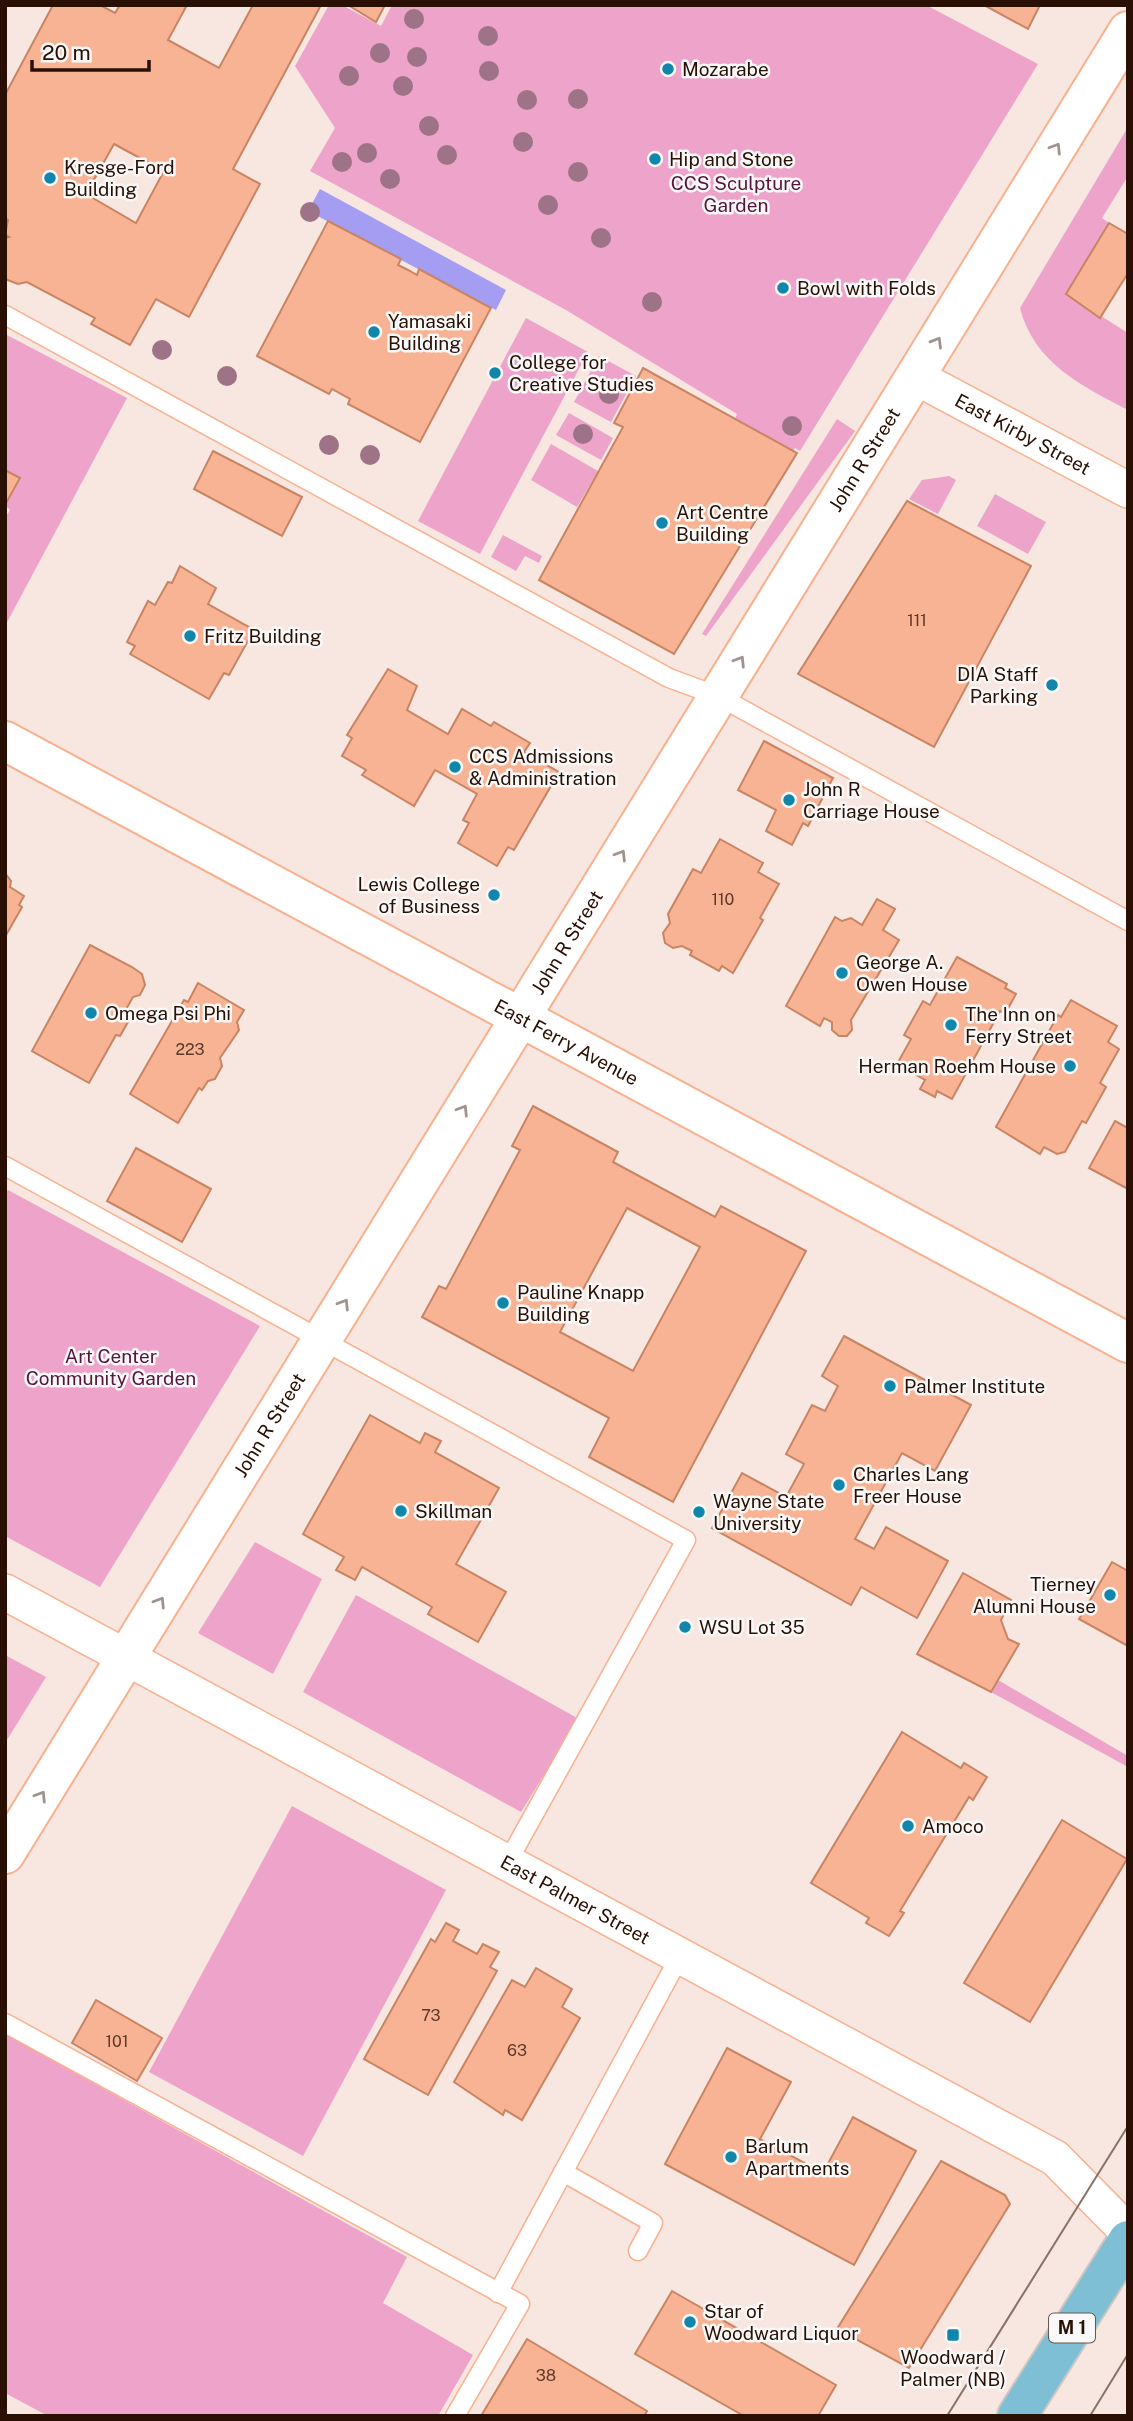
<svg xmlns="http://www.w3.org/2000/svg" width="1133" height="2421" font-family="'Public Sans',sans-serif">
<rect width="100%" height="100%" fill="#f7e7e0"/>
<g fill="#eea3ca">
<polygon points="329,5 342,5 381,26 392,5 926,5 1038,64 800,451 795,448 793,451 735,419 737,414 566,310 310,171 335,128 295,66"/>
<path d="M1128,127v49l-26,42 7,5 -43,71 62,39v77c-46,-24 -94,-47 -108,-102z"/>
<polygon points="526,318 588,352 480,554 418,521"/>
<polygon points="5,334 127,398 5,626 5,518 10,510 5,505 20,478 5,470"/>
<polygon points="599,356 636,376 611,422 574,402"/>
<polygon points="569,413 613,438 601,460 556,435"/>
<polygon points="837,419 855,431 706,636 702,634"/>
<polygon points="551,444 598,471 577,507 531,480"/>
<polygon points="949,476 956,480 938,514 909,499 922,480"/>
<polygon points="995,494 1046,522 1028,554 977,526"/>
<polygon points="503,535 542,556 539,563 525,556 516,571 491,557"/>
<polygon points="8,1190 260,1326 100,1587 5,1536 5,1196"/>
<polygon points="255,1542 322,1579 273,1674 198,1633"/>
<polygon points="356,1595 579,1719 521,1812 303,1692"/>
<polygon points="5,1655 46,1677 5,1743"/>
<polygon points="998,1680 1128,1756 1128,1767 991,1692"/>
<polygon points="292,1806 446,1890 303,2156 149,2072"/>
<polygon points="5,2034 407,2257 383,2303 473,2355 438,2416 48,2416 5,2393"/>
</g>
<polygon fill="#a49df2" points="320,189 506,290 496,310 308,211"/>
<g fill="#f7b393" stroke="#c98463" stroke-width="2" fill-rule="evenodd">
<path d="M53,5h47l15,8 5,-8h67l-19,35 51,28 34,-63h68l-88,164 27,15 -71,133 -33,-18 -26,46 -39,-21 4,-6 -68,-36 -9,2 -13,-5v-41l4,-1 -4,-2 3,-15 -3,-2v-123zM114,144l50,27 -28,52 -50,-29z"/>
<polygon points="348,5 385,5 376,22"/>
<polygon points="984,5 1040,5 1028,29"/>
<polygon points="328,221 401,259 398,265 408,270 417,275 419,269 491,308 420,442 348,404 350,399 332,389 329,394 257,356"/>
<polygon points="1109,223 1128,234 1128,273 1100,318 1066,294"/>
<polygon points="643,368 797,453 674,654 539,580 623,427 614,423"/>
<polygon points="213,451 302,497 282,536 194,489"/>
<polygon points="5,470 20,478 5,505"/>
<polygon points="907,501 1031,566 934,747 798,674"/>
<polygon points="180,566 216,588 208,604 254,630 229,675 224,673 209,699 130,654 135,646 127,642 148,601 155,605 168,582 172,583"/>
<polygon points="388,669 417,686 407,710 448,734 462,709 491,726 494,722 530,743 524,752 559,772 514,850 508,847 497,866 458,843 469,823 463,820 477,794 435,770 414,806 362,775 366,770 342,756 352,738 347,735"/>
<polygon points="764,741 833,778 808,826 803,823 792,845 766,831 776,810 738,790"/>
<polygon points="720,839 763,863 758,872 779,884 760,918 763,920 733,973 722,966 719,971 690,955 692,951 682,946 673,948 665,943 663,933 670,923 668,914 693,869 701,873"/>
<polygon points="5,873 11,881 10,887 24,896 19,905 22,907 5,937"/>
<polygon points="877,899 895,909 883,930 899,940 851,1020 852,1030 847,1036 839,1036 832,1030 832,1022 824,1018 820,1026 786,1006 835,917 842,921 851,918 862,925"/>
<polygon points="90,945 132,967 142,974 145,985 140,995 133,997 125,1011 132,1015 120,1036 116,1035 89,1083 32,1051"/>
<polygon points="957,957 1007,984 1005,988 1016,994 1005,1014 1000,1011 952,1099 937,1091 935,1097 920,1089 925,1080 897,1064 911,1039 904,1035 923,1001 930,1005"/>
<polygon points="198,983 244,1010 237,1022 239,1030 220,1058 222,1066 215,1079 208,1081 202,1090 199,1088 178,1123 130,1094 184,1000 188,1002"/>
<polygon points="1071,1000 1117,1026 1108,1042 1119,1049 1100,1083 1106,1087 1086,1123 1082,1121 1065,1152 1057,1154 1044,1147 1040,1154 996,1127 1058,1015 1061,1017"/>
<path d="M533,1106l85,46 -5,10 102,55 6,-11 85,45 -133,251 -84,-45 20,-39 -187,-101 17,-31 7,3 74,-139 -8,-4zM627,1208l73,39 -67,124 -73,-39z"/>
<polygon points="1115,1121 1128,1128 1128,1189 1089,1168"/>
<polygon points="136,1148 211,1189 182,1242 107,1201"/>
<polygon points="844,1336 971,1405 935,1471 902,1453 855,1539 874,1549 886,1527 948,1561 917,1618 861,1587 851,1605 712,1528 742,1473 786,1497 804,1464 786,1454 812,1405 825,1411 838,1386 822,1376"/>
<polygon points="370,1415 420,1443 425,1433 441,1441 435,1452 499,1488 456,1564 506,1592 478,1642 428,1614 432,1607 362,1567 355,1580 336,1570 344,1557 303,1534"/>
<polygon points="1112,1562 1128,1571 1128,1646 1079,1619"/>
<polygon points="963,1573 1011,1600 1001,1620 1008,1639 1019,1644 991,1692 917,1654"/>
<polygon points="902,1732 961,1768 964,1763 987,1777 973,1800 969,1797 900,1911 904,1913 889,1936 866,1923 869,1918 811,1883"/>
<polygon points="1062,1820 1127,1859 1030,2022 964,1983"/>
<polygon points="446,1923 459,1930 453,1941 477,1954 483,1944 499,1952 490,1967 497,1971 428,2095 364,2059 431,1939 435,1942"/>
<polygon points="536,1968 572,1989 562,2007 580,2018 522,2120 505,2110 503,2115 454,2082 512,1980 525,1987"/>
<polygon points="96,2000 162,2038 137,2081 72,2043"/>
<polygon points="727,2048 791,2082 760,2139 823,2173 853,2117 916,2151 854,2265 665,2164"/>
<polygon points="941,2161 1005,2195 1010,2204 909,2368 837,2329"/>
<polygon points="672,2291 836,2385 818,2416 744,2416 635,2354"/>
<polygon points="527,2339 647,2411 644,2416 481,2416"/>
</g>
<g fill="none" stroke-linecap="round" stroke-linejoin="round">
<g stroke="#f8b08d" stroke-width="21">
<g id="service">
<polyline points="5,315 669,678 718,696 1128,921"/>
<polyline points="5,1166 686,1540 507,1863"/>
<polyline points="5,2023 520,2304 455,2416"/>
<polyline points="563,2172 653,2223 638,2251"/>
<polyline points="498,2293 681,1954"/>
</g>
</g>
<g stroke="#f8b08d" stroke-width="38">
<g id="minor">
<path id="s1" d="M916,377l212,113"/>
<path id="s2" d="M5,1592l1050,566 73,74"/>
</g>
</g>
<g stroke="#f8b08d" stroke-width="42">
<g id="tertiary">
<path id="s3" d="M5,741l1123,602"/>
<path id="s4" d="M5,1854l1123,-1823"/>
</g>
</g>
<g stroke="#ccc6c3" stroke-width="42">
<polyline id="primary" points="1017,2416 1128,2240"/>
</g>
<use href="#service" stroke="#fff" stroke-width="18"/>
<use href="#minor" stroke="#fff" stroke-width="35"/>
<use href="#tertiary" stroke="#fff" stroke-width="38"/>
<use href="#primary" stroke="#7ebfd5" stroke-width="38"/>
<g stroke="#887269" stroke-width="2">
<polyline points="947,2416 1128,2126"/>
<polyline points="1090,2416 1128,2354"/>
</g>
</g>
<g fill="#9f7387">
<circle cx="414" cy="19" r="10"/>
<circle cx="488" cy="36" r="10"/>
<circle cx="380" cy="53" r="10"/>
<circle cx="417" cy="57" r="10"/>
<circle cx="489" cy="71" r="10"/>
<circle cx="349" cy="76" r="10"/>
<circle cx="403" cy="86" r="10"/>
<circle cx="578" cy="99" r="10"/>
<circle cx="527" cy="100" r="10"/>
<circle cx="429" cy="126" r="10"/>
<circle cx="523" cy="142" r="10"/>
<circle cx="367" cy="153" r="10"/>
<circle cx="447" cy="155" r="10"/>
<circle cx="342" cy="162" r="10"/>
<circle cx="578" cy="172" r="10"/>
<circle cx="390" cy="179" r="10"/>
<circle cx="548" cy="205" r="10"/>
<circle cx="310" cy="212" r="10"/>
<circle cx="601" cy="238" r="10"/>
<circle cx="652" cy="302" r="10"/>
<circle cx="162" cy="350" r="10"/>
<circle cx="227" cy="376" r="10"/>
<circle cx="609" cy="394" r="10"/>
<circle cx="792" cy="426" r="10"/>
<circle cx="583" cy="434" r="10"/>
<circle cx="329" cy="445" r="10"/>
<circle cx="370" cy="455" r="10"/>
</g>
<defs><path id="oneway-chevron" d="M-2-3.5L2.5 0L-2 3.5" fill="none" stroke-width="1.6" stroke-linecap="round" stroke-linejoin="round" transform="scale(1.75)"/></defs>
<g stroke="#9f938e">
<use href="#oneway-chevron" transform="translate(1056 148) rotate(-58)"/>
<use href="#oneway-chevron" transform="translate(937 342) rotate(-59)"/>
<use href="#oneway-chevron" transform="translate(740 661) rotate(-58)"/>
<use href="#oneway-chevron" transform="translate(621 855) rotate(-58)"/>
<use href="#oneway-chevron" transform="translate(463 1110) rotate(-58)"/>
<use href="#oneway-chevron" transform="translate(344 1304) rotate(-58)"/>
<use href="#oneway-chevron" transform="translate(160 1602) rotate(-58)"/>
<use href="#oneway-chevron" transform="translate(41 1796) rotate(-58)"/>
</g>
<g fill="#1086ab" stroke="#f8f8f8" stroke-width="2.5">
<circle cx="668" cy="69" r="7"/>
<circle cx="655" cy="159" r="7"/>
<circle cx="50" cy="178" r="7"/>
<circle cx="783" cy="288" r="7"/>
<circle cx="374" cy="332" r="7"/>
<circle cx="495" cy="373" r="7"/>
<circle cx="662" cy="523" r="7"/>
<circle cx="190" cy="636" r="7"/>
<circle cx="1052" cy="685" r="7"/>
<circle cx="455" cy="767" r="7"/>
<circle cx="789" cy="800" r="7"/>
<circle cx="494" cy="895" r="7"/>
<circle cx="842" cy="973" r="7"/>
<circle cx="91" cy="1013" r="7"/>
<circle cx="951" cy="1025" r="7"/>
<circle cx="1070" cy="1066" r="7"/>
<circle cx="503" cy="1303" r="7"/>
<circle cx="890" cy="1386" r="7"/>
<circle cx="839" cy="1485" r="7"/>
<circle cx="401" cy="1511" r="7"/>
<circle cx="699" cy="1512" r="7"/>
<circle cx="1110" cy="1595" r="7"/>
<circle cx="685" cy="1627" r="7"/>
<circle cx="908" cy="1826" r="7"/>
<circle cx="731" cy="2157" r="7"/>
<circle cx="690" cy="2322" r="7"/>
<rect x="946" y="2328" width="14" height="14" rx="3.5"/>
</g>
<g text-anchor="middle" stroke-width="5" stroke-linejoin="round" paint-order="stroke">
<g font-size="16" fill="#5d3928">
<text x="917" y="626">111</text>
<text x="723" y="905">110</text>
<text x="190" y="1055">223</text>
<text x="431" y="2021">73</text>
<text x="117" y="2047">101</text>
<text x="517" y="2056">63</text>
<text x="546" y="2381">38</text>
</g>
<rect fill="#f8f8f8" stroke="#68564d" stroke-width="2" x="1049" y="2313.5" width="46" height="29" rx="5"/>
<g font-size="18" font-weight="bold" fill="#2a1004">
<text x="1072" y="2334">M 1</text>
</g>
<g font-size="19" fill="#2a1004" stroke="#f8f8f8" text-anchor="start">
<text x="682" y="76">Mozarabe</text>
<text x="669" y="166">Hip and Stone</text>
<text x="64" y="174">Kresge-Ford<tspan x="64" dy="22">Building</tspan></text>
<text x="797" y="295">Bowl with Folds</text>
<text x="388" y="328">Yamasaki<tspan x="388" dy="22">Building</tspan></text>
<text x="509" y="369">College for<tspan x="509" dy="22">Creative Studies</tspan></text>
<text x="676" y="519">Art Centre<tspan x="676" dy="22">Building</tspan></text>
<text x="204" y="643">Fritz Building</text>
<text x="1038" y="681" text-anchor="end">DIA Staff<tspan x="1038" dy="22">Parking</tspan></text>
<text x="469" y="763">CCS Admissions<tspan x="469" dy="22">&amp; Administration</tspan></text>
<text x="803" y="796">John R<tspan x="803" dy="22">Carriage House</tspan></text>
<text x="480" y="891" text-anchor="end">Lewis College<tspan x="480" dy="22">of Business</tspan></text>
<text x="856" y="969">George A.<tspan x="856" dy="22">Owen House</tspan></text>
<text x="105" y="1020">Omega Psi Phi</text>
<text x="965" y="1021">The Inn on<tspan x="965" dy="22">Ferry Street</tspan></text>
<text x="1056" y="1073" text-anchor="end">Herman Roehm House</text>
<text x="517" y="1299">Pauline Knapp<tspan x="517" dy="22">Building</tspan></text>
<text x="904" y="1393">Palmer Institute</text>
<text x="853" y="1481">Charles Lang<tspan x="853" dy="22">Freer House</tspan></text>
<text x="713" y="1508">Wayne State<tspan x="713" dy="22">University</tspan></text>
<text x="415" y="1518">Skillman</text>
<text x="1096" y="1591" text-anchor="end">Tierney<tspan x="1096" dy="22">Alumni House</tspan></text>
<text x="699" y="1634">WSU Lot 35</text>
<text x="922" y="1833">Amoco</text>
<text x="745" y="2153">Barlum<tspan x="745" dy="22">Apartments</tspan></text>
<text x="704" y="2318">Star of<tspan x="704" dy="22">Woodward Liquor</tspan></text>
<text x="953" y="2364" text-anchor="middle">Woodward /<tspan x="953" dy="22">Palmer (NB)</tspan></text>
</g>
<g font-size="19" fill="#57143e" stroke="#f8f8f8">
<text x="736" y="190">CCS Sculpture<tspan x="736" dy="22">Garden</tspan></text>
<text x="111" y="1363">Art Center<tspan x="111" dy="22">Community Garden</tspan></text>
</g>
<g font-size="19" fill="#2a1004" stroke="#f8f8f8">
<text dy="7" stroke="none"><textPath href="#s1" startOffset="121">East Kirby Street</textPath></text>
<text dy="7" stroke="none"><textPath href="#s4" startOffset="1638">John R Street</textPath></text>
<text dy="7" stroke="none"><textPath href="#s4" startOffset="1071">John R Street</textPath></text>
<text dy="7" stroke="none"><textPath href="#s3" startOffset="637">East Ferry Avenue</textPath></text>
<text dy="7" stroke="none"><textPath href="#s4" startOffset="504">John R Street</textPath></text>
<text dy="7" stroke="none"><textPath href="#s2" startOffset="648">East Palmer Street</textPath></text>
</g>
</g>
<rect width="1133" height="2421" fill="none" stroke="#2a1004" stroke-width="14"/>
<path d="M32 60v10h117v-10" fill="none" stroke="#2a1004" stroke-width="3.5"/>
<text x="42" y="60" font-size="21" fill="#2a1004" stroke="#f8f8f8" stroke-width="5" paint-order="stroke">20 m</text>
</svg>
